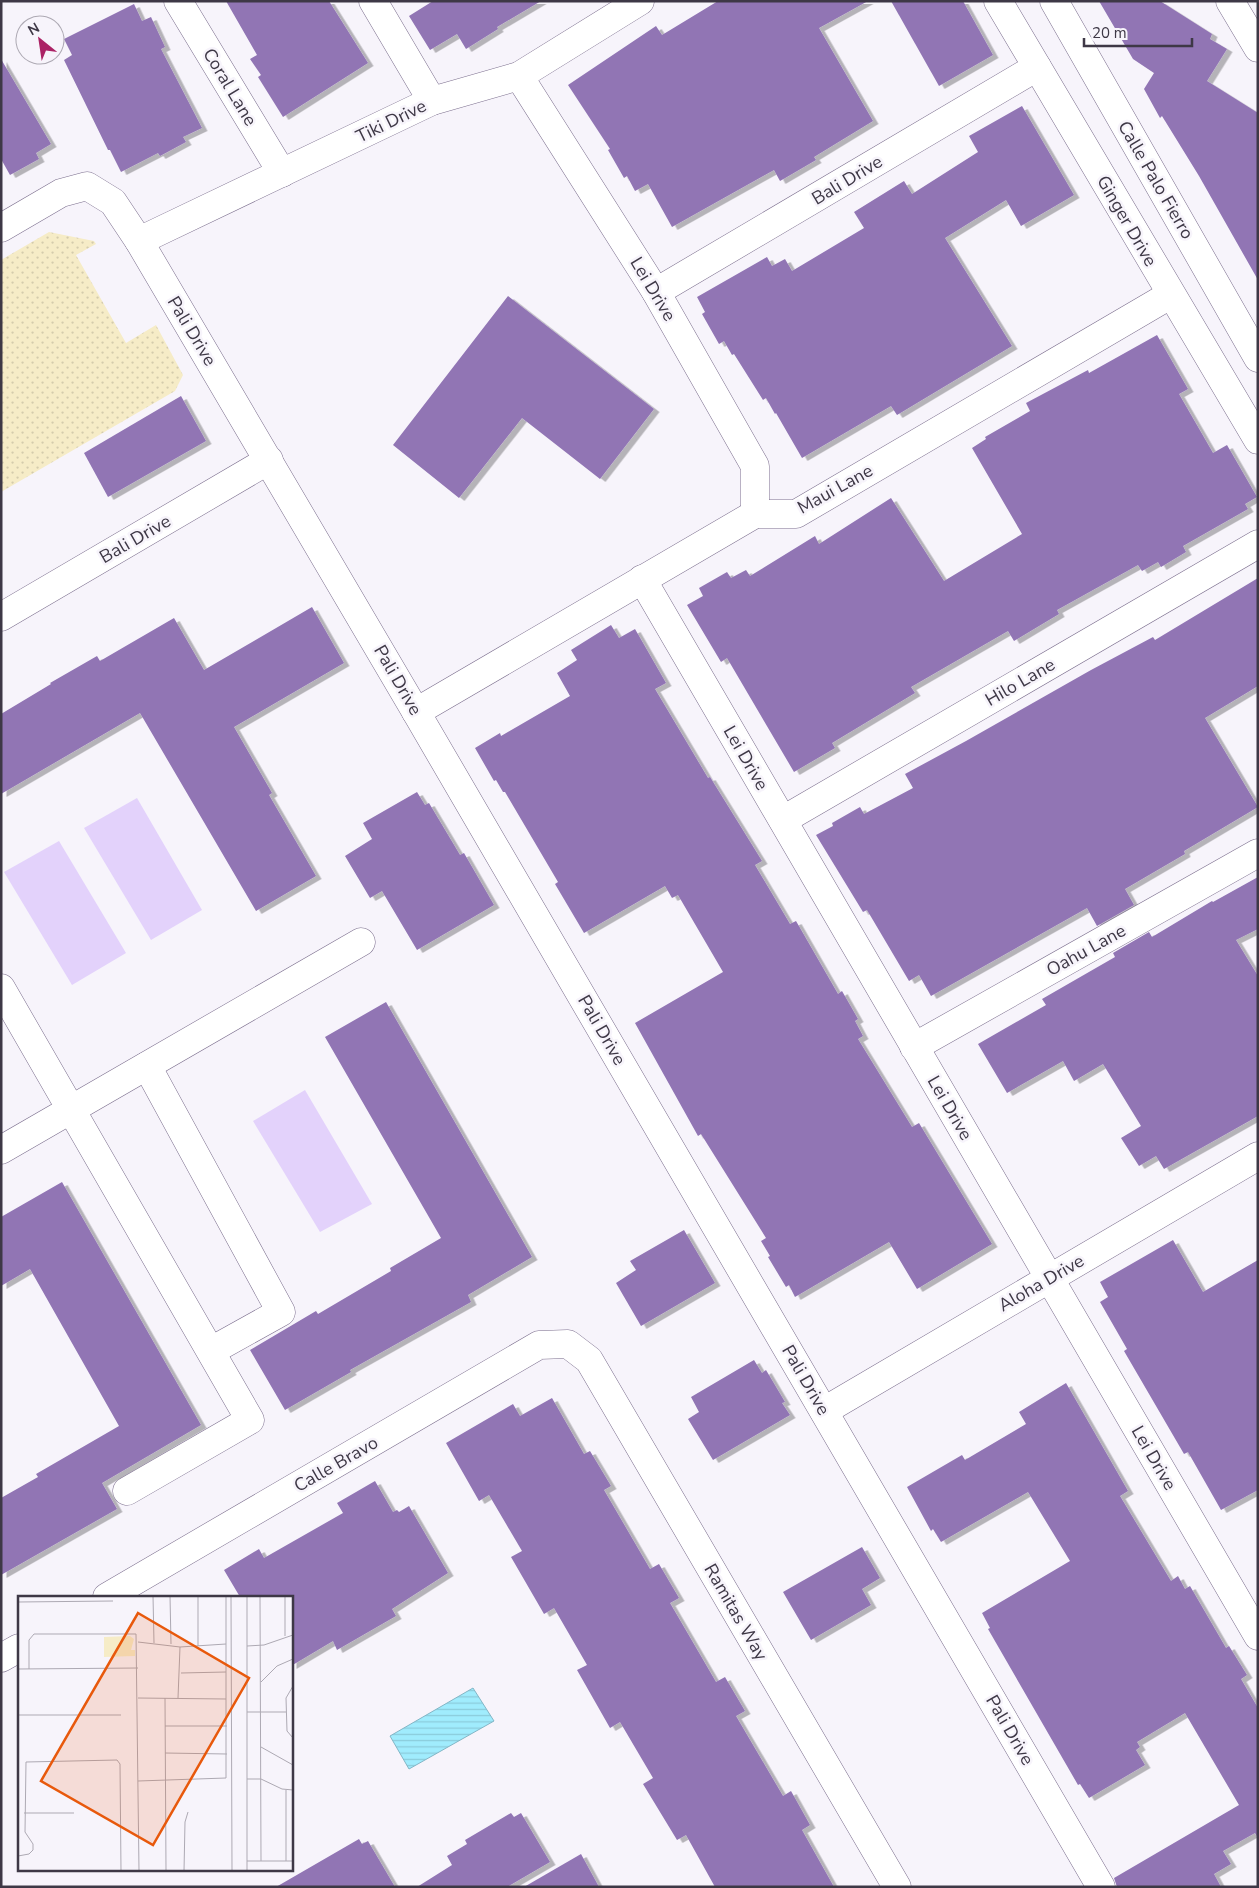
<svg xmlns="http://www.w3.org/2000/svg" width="1259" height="1888" font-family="'Nunito Sans',sans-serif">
<defs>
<pattern id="sand-dots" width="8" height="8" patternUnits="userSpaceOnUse" patternTransform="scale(1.25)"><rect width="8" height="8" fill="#f6ecc7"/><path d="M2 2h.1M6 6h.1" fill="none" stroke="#d4cbac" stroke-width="1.8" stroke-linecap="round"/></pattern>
<pattern id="water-rules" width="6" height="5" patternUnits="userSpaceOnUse" patternTransform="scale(1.25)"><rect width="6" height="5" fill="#a0ecfd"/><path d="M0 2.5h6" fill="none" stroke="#8bcbda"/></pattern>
<filter id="shadow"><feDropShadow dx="5.5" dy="3" stdDeviation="0" flood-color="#0004"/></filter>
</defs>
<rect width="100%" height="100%" fill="#f7f4fb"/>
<polygon fill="url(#sand-dots)" points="49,232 94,241 96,244 76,255 126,343 156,325 183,375 175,391 1,492 1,260"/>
<g fill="#e3d2fb">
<polygon points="137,798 202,910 151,940 84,828"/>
<polygon points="59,841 126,953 72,985 4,872"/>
<polygon points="305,1090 372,1204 320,1232 253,1121"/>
</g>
<polygon fill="url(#water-rules)" stroke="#83b6c6" points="473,1688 494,1721 409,1769 390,1736"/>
<g fill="#9175b4" filter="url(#shadow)">
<polygon points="226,1 329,1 368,63 283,117 258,77 261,75 250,59 257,55"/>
<polygon points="433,1 541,1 497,27 498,29 466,49 457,34 430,50 409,16"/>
<polygon points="718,1 868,1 819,28 873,121 814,157 816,160 780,181 774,170 672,227 648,184 635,191 627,176 624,178 608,150 610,149 568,85 656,26 662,35"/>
<polygon points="891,1 963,1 993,55 939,86"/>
<polygon points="1099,1 1160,1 1212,34 1210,39 1227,49 1207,81 1258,113 1258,280 1199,176 1162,116 1160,118 1144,89 1154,73 1133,59"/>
<polygon points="134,4 142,21 151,17 165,47 161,49 202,128 183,137 186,142 160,156 158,153 121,172 110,150 108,150 64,60 72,55 64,39"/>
<polygon points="1,59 51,144 36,153 39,159 10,175 1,159"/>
<polygon points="1022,106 1074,195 1021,226 1006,200 945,238 1012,346 897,415 891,406 802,458 776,413 775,414 766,398 763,400 734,354 732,355 724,341 719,344 702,314 705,312 697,297 767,257 772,266 785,259 792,271 864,228 854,212 904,181 912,194 978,152 969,136"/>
<polygon points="508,296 654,409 600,479 522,418 459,498 393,445"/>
<polygon points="1157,335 1188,389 1179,394 1213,453 1227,445 1257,497 1245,504 1248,509 1183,546 1186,552 1161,567 1158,562 1142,571 1138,565 1057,610 1059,614 1014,641 1008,631 911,687 915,693 832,743 835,748 794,772 727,658 721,662 687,605 703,596 699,588 727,572 731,578 746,570 750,576 815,536 819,544 891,498 944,581 1022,534 972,448 986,439 985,437 1030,411 1026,403 1088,370 1089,373"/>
<polygon points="181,396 206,441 108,497 84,453"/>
<polygon points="1258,578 1258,686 1205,718 1258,807 1184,851 1185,854 1125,889 1134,905 1097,926 1087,908 931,996 919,975 909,981 867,910 863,912 816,835 833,826 832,823 860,807 864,814 913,788 905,774 966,741 1091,670 1153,637 1155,640"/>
<polygon points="312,607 344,663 234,727 272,793 269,795 316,876 256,911 140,713 1,794 1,714 51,684 50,683 97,656 100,661 174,618 204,670"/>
<polygon points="611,625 619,638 635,629 666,683 655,689 708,778 710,777 762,861 755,865 790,924 796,921 838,994 842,991 858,1019 855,1021 863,1036 858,1039 912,1127 919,1123 992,1244 917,1289 889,1242 795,1297 789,1285 786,1287 768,1257 770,1256 761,1241 766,1238 701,1134 698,1136 635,1023 723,972 678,895 672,898 665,886 584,933 555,884 558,882 505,792 503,792 496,780 494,781 475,748 500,733 501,736 570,696 557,673 577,660 571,650"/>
<polygon points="417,792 425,805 429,803 460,855 464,853 494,905 417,950 382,891 370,898 345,856 372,839 363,823"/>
<polygon points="1258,877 1258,929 1236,940 1258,976 1258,1116 1164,1169 1156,1156 1139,1166 1121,1138 1141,1126 1103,1064 1074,1081 1063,1061 1007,1093 978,1044 1046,1005 1042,999 1115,957 1113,953 1149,932 1152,937 1212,901 1213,902"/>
<polygon points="386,1002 532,1257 468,1295 471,1302 350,1370 351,1372 285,1410 250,1350 316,1311 318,1314 391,1271 390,1268 441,1238 325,1037"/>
<polygon points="62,1182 201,1425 102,1483 117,1509 1,1575 1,1498 38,1477 36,1474 119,1426 30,1269 1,1286 1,1217"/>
<polygon points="684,1230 715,1283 641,1326 616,1283 636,1270 630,1261"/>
<polygon points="1173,1240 1203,1292 1258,1260 1258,1490 1221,1510 1188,1452 1184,1454 1124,1351 1127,1349 1100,1302 1108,1297 1100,1282"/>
<polygon points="754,1360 762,1373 766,1370 785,1402 782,1403 790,1415 713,1460 688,1419 699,1412 691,1397"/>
<polygon points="1066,1383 1128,1491 1120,1496 1171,1581 1178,1576 1185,1589 1190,1586 1226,1648 1229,1646 1247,1675 1241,1679 1258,1708 1258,1838 1255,1833 1223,1851 1231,1864 1214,1874 1221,1887 1117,1887 1114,1878 1239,1805 1185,1713 1137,1742 1140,1747 1136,1750 1145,1765 1089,1798 1080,1784 1078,1785 988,1629 990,1628 982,1613 1070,1561 1028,1492 941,1542 933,1529 931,1531 907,1487 962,1455 965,1460 1026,1424 1019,1412"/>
<polygon points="552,1398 584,1454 590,1451 611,1486 604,1490 650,1569 659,1564 679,1598 670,1603 716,1682 725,1677 745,1711 736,1716 783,1796 791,1791 810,1825 802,1830 834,1887 715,1887 686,1835 677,1840 643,1784 653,1778 620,1722 610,1728 577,1670 587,1665 554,1608 544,1614 511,1557 522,1551 489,1495 479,1501 446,1443 513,1404 520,1416"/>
<polygon points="375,1481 393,1512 397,1510 399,1512 409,1506 448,1573 392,1609 396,1616 337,1650 333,1641 291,1666 291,1597 240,1597 224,1570 259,1549 264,1558 343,1513 337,1503"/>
<polygon points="862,1547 880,1578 862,1589 871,1605 811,1640 783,1592"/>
<polygon points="511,1813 514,1817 521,1813 550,1862 507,1887 417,1887 452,1865 447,1856 467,1844 465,1840"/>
<polygon points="359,1839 362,1844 368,1841 395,1887 276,1887"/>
<polygon points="581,1854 599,1887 524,1887"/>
</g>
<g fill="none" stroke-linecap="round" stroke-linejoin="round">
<g stroke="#7c6f8e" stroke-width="29">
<g id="minor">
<polyline points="178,1 282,173"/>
<polyline points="373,1 432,101"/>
<polyline points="998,1 1258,440"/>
<polyline points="1054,1 1258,358"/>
<polyline points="1230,1 1258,48"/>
<polyline points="519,76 656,292 755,466 755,514"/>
<polyline points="1,228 61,193 87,186 113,202 139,241 416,712 1101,1887"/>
<polyline points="139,241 432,101 519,76 640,1"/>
<polyline points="656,292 1037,67"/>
<polyline points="642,579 1258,1636"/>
<polyline points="1,617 269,460"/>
<polyline points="416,712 755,514 796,514 1170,295"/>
<polyline points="783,820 1258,544"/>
<polyline points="1,988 250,1420 127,1491"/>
<polyline points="914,1047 1258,853"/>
<polyline points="147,1066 281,1312 211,1351"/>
<polyline points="1,1150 361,942"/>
<polyline points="824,1411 1258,1156"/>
<polyline points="107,1597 539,1345 568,1344 589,1360 897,1887"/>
<polyline points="1,1658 19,1648"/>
</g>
</g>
<use href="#minor" stroke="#fff" stroke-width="28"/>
</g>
<g text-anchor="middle" stroke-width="5" stroke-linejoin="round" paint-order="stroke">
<g font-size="18" fill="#3e3846" stroke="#f7f4fb">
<text transform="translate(230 87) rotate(59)" y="6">Coral Lane</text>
<text transform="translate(391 121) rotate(-26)" y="6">Tiki Drive</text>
<text transform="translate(847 180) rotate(-31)" y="6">Bali Drive</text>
<text transform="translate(1156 180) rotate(60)" y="6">Calle Palo Fierro</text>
<text transform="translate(1127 221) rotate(60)" y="6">Ginger Drive</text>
<text transform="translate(653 289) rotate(59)" y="6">Lei Drive</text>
<text transform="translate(192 331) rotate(59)" y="6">Pali Drive</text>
<text transform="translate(835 489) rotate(-29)" y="6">Maui Lane</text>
<text transform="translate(135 539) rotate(-30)" y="6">Bali Drive</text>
<text transform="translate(398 680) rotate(60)" y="6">Pali Drive</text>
<text transform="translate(1020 682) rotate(-30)" y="6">Hilo Lane</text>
<text transform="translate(746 758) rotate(60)" y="6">Lei Drive</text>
<text transform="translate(1086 950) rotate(-29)" y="6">Oahu Lane</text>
<text transform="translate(602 1030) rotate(60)" y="6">Pali Drive</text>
<text transform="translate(950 1108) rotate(60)" y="6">Lei Drive</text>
<text transform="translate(1041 1283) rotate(-30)" y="6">Aloha Drive</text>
<text transform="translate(806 1380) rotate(60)" y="6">Pali Drive</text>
<text transform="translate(1154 1458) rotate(60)" y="6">Lei Drive</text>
<text transform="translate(336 1464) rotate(-30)" y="6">Calle Bravo</text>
<text transform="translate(736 1612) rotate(60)" y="6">Ramitas Way</text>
<text transform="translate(1010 1730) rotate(60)" y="6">Pali Drive</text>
</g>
</g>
<g transform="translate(18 1596)">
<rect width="275" height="275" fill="#f7f4fb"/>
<path d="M112,40l4,3 -3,11h4v6l-31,1v-20z" fill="#f6ecc7"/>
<path fill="none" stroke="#ada9b3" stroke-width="1" d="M135,0l1,47M152,0l1,48M180,0v50M213,0l1,275M229,0v275M242,0l1,265M0,6l95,-1M267,40v-40M120,46l42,5 46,-3M229,50l17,-1 29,-10M0,73l120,-1M11,73v-29l5,-6h102l3,237M163,77l45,-1M243,86l16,-16 16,-7M275,90l-7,12 1,33 6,7M120,102l88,1M147,102l1,173M160,102l2,-51M229,116h39M0,119h103M147,130h62M243,151l32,18M147,157l62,1M229,183h14l21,10 11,1M120,185l88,-3v-182M6,217h50M0,260l11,-2 4,-4v-6l-8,-12 1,-70 91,-2 3,4 1,107M229,265h46M268,265v-71M166,275l1,-49 3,-10"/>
<path fill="#e8590c" fill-opacity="0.15" stroke="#e8590c" stroke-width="2.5" d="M120,17l111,65 -96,167 -112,-64z"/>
<rect width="275" height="275" fill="none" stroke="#3e3846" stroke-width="2.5"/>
</g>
<rect width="1259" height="1888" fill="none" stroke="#3e3846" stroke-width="5"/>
<g transform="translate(40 40) rotate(330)"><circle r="24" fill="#f7f4fb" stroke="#ada9b3"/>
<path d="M0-4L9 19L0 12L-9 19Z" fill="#ab2265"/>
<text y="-8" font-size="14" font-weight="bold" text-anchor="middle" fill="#3e3846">N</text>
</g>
<path d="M1084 38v8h108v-8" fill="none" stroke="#3e3846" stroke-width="2.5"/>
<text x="1092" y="38" font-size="15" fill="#3e3846" stroke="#f7f4fb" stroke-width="4" paint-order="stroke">20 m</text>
</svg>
